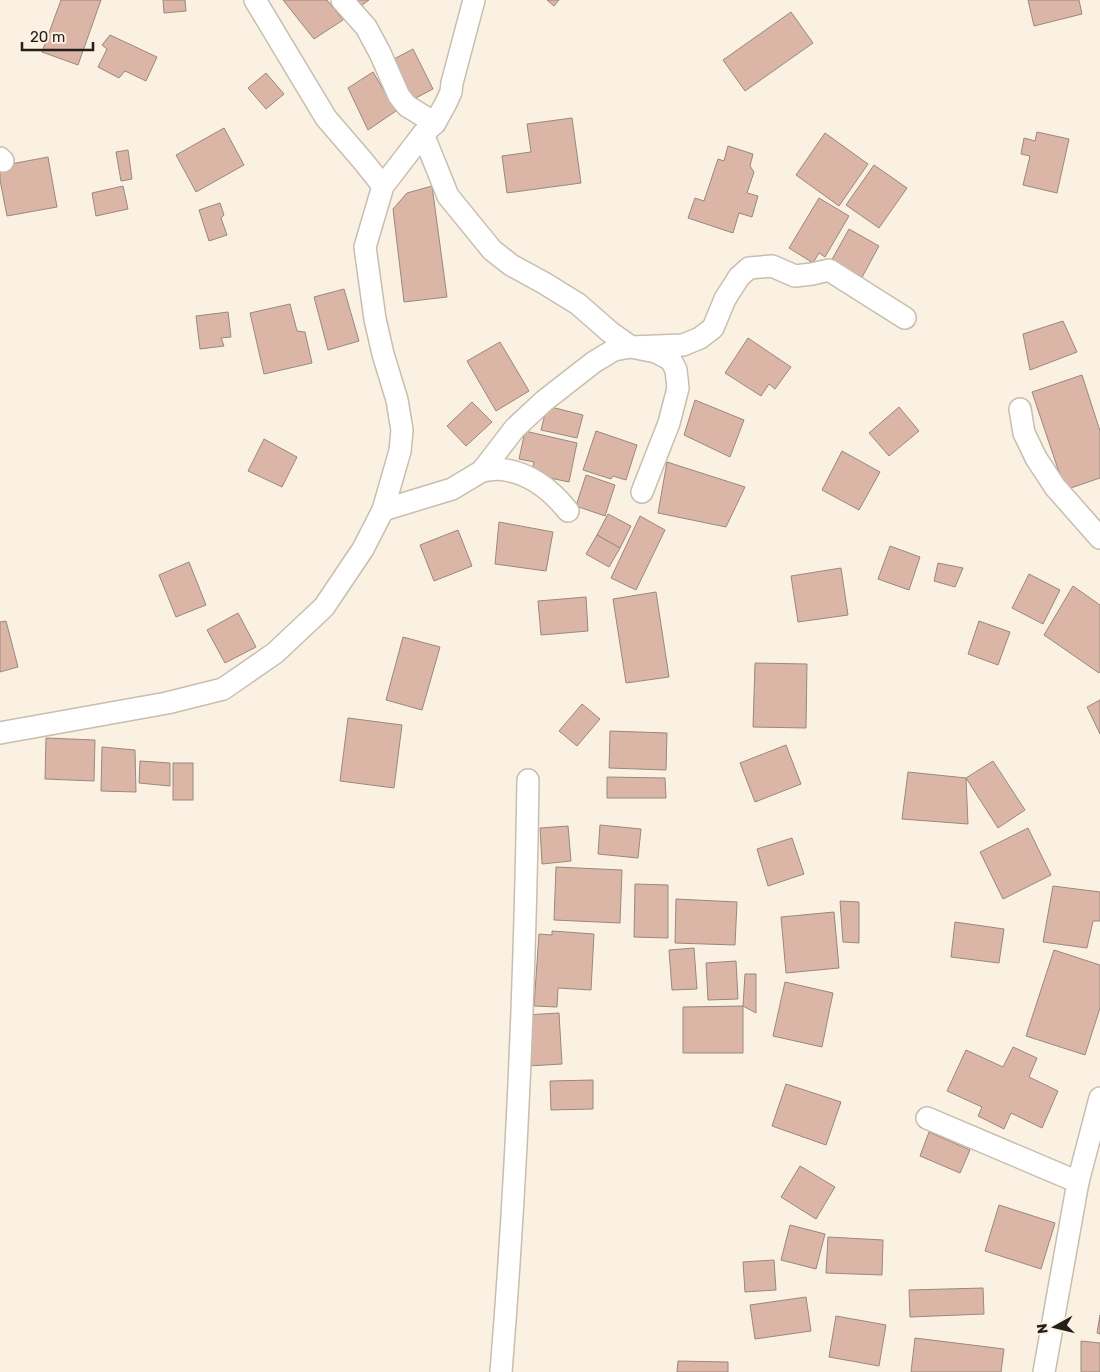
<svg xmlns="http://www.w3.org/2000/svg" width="1100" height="1372" font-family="Rubik,sans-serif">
<rect width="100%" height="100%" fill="#fbf1e2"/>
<g fill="#dbb5a5" stroke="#998881">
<polygon points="61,0 101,0 78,65 42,52"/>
<polygon points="163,0 185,0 186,11 164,13"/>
<polygon points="283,0 327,0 343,20 314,39"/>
<polygon points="352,0 369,0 358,8"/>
<polygon points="547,0 559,0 554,6"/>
<polygon points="1028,0 1079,0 1082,14 1034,26"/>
<polygon points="791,12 813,43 745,91 723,60"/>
<polygon points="110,35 157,57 146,81 125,71 119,78 98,67 107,49 102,45"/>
<polygon points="413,49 433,89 412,100 392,60"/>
<polygon points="373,72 396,111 368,130 348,88"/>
<polygon points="266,73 284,94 266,109 248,88"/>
<polygon points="572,118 581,183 507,193 502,156 531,152 527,124"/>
<polygon points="224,128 244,165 196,192 176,155"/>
<polygon points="1037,132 1069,139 1057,193 1023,185 1030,156 1021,154 1024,138 1035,141"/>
<polygon points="825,133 868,164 839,206 796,175"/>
<polygon points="728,146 753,154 750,166 754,172 747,193 758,196 752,217 739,213 733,233 688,218 695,198 704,201 718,159 724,161"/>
<polygon points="128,150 132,179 121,181 116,152"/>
<polygon points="48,157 57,207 7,216 0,180 0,166"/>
<polygon points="874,165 907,188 879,228 846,205"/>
<polygon points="123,186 128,209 96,216 92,193"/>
<polygon points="432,186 447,297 404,302 393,209 407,193"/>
<polygon points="819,198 849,216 825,257 819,253 813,263 789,248"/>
<polygon points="220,203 224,215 221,218 227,235 209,241 199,210"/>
<polygon points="849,229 879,246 860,281 830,263"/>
<polygon points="344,289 359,341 328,350 314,297"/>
<polygon points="290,304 297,331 305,332 312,363 264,374 250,313"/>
<polygon points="228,312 231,337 221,338 224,346 200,349 196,316"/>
<polygon points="1063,321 1077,352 1030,370 1023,334"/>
<polygon points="748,338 791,367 775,389 769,384 761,396 725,373"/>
<polygon points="500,342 529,391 496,411 467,361"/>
<polygon points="1082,375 1100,431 1100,478 1065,490 1032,392"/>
<polygon points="695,400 744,420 730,457 684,435"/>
<polygon points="472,402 492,422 466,446 447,426"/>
<polygon points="547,406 583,415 577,438 541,430"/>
<polygon points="899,407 919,431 889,456 869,433"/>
<polygon points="525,431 577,443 569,482 531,474 534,462 519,459"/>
<polygon points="596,431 637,445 626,480 613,476 611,479 583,470"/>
<polygon points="264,439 297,457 282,487 248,471"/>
<polygon points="842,451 880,472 859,510 822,490"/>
<polygon points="667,462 745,487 726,527 658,513"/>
<polygon points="586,475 615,485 605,516 576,506"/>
<polygon points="608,514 631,526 620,548 597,535"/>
<polygon points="640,516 665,530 636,590 611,578"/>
<polygon points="499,522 553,532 546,571 495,564"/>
<polygon points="458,530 472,566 434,581 420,545"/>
<polygon points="597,535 620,548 609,567 586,554"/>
<polygon points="890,546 920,557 909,590 878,579"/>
<polygon points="189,562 206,605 176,617 159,575"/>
<polygon points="938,563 963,568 955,587 934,581"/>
<polygon points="841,568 848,615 798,622 791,576"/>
<polygon points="1029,574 1060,590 1043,624 1012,608"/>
<polygon points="1073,586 1100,605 1100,671 1099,673 1044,635"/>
<polygon points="656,592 669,677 626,683 613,599"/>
<polygon points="586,597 588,631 541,635 538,601"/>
<polygon points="238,613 256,647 225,663 207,630"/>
<polygon points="6,621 18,667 0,672 0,622"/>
<polygon points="979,621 1010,632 998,665 968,654"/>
<polygon points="403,637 440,647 422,710 386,700"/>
<polygon points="755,663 807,664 806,728 753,727"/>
<polygon points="1100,700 1100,734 1087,707"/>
<polygon points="582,704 600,719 577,746 559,731"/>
<polygon points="348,718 402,725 394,788 340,781"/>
<polygon points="610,731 667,733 666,770 609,768"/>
<polygon points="46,738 95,740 94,781 45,779"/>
<polygon points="786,745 801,784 755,802 740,763"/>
<polygon points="102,747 135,750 136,792 101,791"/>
<polygon points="140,761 170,763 170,786 139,783"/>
<polygon points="993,761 1025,810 998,828 966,778"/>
<rect x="173" y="763" width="20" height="37"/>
<polygon points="908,772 966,778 968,824 902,819"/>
<polygon points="607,777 665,778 666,798 607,798"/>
<polygon points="600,825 641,829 638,858 598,854"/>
<polygon points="568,826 571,861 542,864 540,828"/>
<polygon points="1028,828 1051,875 1003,899 980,852"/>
<polygon points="792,838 804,874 768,886 757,849"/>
<polygon points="556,867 622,870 620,923 554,920"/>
<polygon points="635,884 668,885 668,938 634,937"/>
<polygon points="1053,886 1100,892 1100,921 1093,921 1087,948 1043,942"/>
<polygon points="676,899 737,902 735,945 675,943"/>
<polygon points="840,901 859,902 859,943 843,942"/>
<polygon points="834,912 839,968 786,973 781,917"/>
<polygon points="955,922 1004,929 999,963 951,957"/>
<polygon points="552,931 594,934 591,990 558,988 557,1007 534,1006 539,934 552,935"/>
<polygon points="694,948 697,989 672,990 669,950"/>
<polygon points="1054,950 1100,965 1100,1008 1085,1055 1026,1036"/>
<polygon points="736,961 738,999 708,1000 706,963"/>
<polygon points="745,974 756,974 756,1013 743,1006"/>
<polygon points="785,982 833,993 822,1047 773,1036"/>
<polygon points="743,1006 743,1053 683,1053 683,1007"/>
<polygon points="559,1013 562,1064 528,1066 525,1015"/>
<polygon points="1013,1047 1037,1058 1029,1077 1058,1091 1042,1128 1011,1113 1004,1129 978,1116 982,1107 947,1091 966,1050 1003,1067"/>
<polygon points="593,1080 593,1109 551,1110 550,1081"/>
<polygon points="786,1084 841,1102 826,1145 772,1126"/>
<polygon points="929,1132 970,1150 960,1173 920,1156"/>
<polygon points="800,1166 835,1187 816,1219 781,1197"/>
<polygon points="999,1205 1055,1223 1041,1269 985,1251"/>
<polygon points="790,1225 825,1234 816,1269 781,1260"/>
<polygon points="828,1237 883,1240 882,1275 826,1273"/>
<polygon points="774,1260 776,1290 745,1292 743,1262"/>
<polygon points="983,1288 984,1314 910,1317 909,1290"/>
<polygon points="806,1297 811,1331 755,1339 750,1305"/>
<polygon points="1100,1315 1100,1334 1097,1333"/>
<polygon points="836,1316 886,1325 879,1366 829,1357"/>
<polygon points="915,1338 1004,1349 1001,1372 911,1372"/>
<polygon points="1081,1341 1100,1343 1100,1372 1081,1372"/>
<polygon points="678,1361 728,1362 728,1372 677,1372"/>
</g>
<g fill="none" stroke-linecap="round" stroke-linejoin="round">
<g stroke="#c7beaf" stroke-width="24">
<g id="street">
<polyline points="255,0 326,118 363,161 383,186"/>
<polyline points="342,0 366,27 380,53 399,96 407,106 435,123"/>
<polyline points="423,134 448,196 492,250 511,265 544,283 578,304 610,332 631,347 656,352 671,360 676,370 678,388 669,423 642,492"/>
<polyline points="0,158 3,161"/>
<polyline points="1020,409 1024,433 1036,458 1055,487 1100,538"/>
<path d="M482,471c7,-1 16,-3 23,-1 27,4 47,21 63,41"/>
<polyline points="383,510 452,489 482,471 515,428 544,401 594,362 614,350 631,347 683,345 700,338 713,328 725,299 739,277 749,268 772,266 795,276 812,274 829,270 905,318"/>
<polyline points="0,733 167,703 223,689 275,653 324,607 363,549 383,510 400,451 402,430 397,400 383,354 375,319 365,247 383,186 423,134 435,123 446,103 451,92 452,83 474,0"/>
<polyline points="927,1118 1078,1182"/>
<path d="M501,1372c16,-197 24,-394 27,-592"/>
<polyline points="1044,1372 1078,1182 1100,1098"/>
</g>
</g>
<use href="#street" stroke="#fff" stroke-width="21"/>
</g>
<g transform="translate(1055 1327) rotate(262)" stroke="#fbf1e2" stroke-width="4" paint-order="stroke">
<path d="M0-4L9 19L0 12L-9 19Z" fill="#23201a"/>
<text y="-8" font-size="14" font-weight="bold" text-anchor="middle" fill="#23201a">N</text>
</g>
<path d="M22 42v8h71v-8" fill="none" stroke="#23201a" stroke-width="2.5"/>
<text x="30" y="42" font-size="15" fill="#23201a" stroke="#fbf1e2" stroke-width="4" paint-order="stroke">20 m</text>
</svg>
